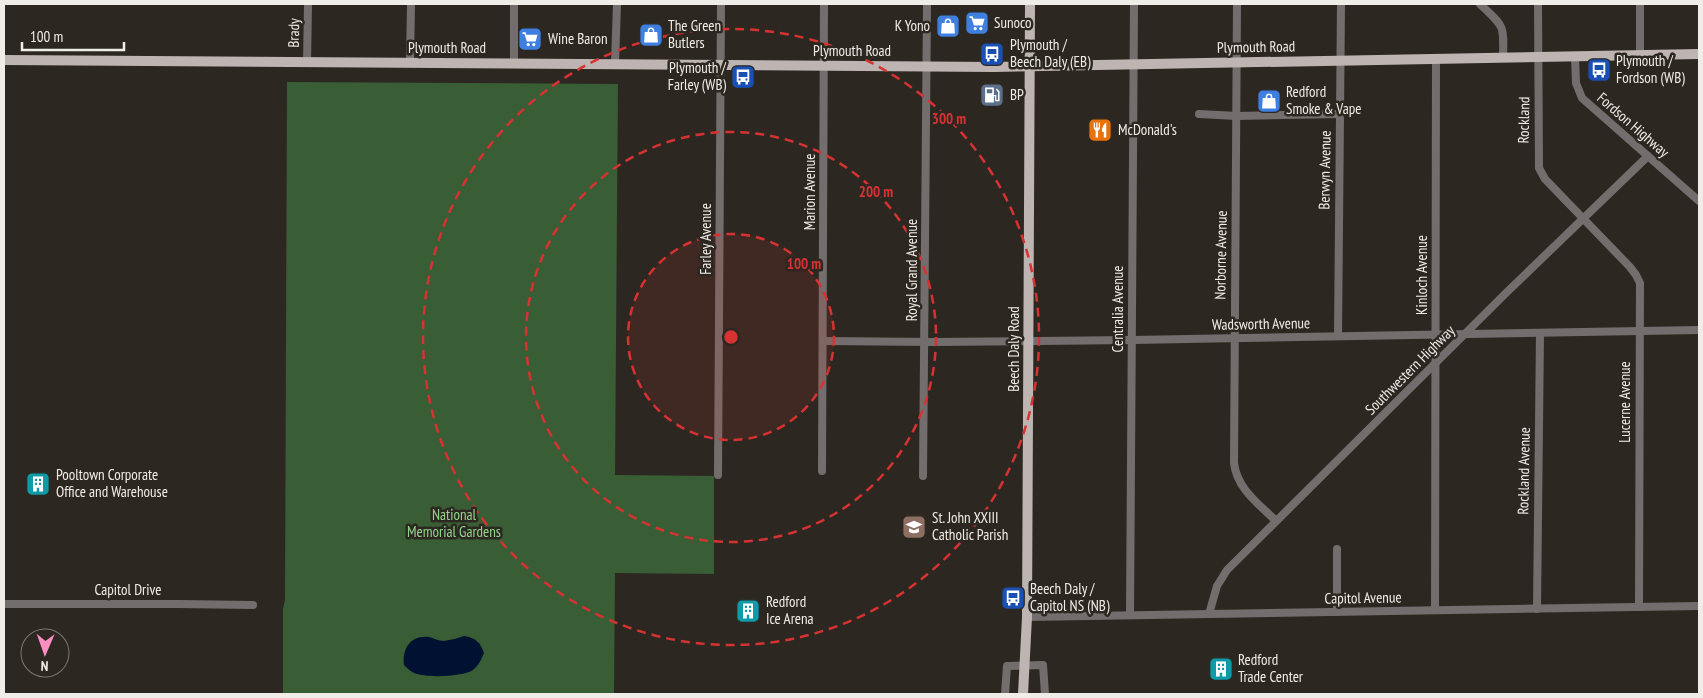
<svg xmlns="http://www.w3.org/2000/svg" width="1703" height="698" font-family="'PT Sans Narrow',sans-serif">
<rect width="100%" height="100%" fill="#2c2821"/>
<polygon fill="#395d35" points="287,82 618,84 615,475 714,476 714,574 615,573 614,694 283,694 283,609 285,600"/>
<path fill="#001132" d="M464,636c12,2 16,6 20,17 -3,7 -5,12 -11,17 -11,7 -47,8 -59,3 -4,-2 -7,-5 -10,-8 -2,-16 6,-30 25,-28 5,1 9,4 15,4 7,-1 14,-3 20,-5z"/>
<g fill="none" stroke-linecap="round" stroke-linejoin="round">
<g stroke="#736e6d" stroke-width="8">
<path d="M1237,4l-3,459c3,26 25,41 42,58"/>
<path d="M1480,4c24,23 24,20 23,53"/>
<polyline points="1538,4 1539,168 1545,179 1630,267 1636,275 1640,283 1639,607"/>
<polyline points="1640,55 1640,4"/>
<polyline points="1575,57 1576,83 1582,98 1699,201"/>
<polyline points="307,63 308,4"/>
<polyline points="410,63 411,4"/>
<polyline points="514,64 514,4"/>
<polyline points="615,64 617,4"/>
<polyline points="1199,114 1237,116 1340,114"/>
<polyline points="1338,336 1341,4"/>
<polyline points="823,341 933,342 1132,340 1699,330"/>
<polyline points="822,471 824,4"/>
<polyline points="718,475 721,4"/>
<polyline points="923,476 927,4"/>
<polyline points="4,604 178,604 253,605"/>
<polyline points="1537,609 1540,333"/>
<polyline points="1435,610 1436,59"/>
<polyline points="1337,612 1337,549"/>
<polyline points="1209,614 1217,586 1227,570 1505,294 1648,156"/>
<polyline points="1130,615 1134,4"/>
<polyline points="1027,617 1699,606"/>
<polyline points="1005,694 1007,666 1043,665 1045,694"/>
</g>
<g stroke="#beb4b2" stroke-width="10">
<polyline points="4,60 994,67 1699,54"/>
<polyline points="1023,694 1027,617 1030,4"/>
</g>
</g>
<circle cx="731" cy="337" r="103" fill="#d73232" fill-opacity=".12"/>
<g fill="none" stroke="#d73232" stroke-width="2.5" stroke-dasharray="9 6">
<circle cx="731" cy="337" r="103"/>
<circle cx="731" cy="337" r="205"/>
<circle cx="731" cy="337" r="308"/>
</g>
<defs>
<g id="supermarket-square" transform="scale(1.25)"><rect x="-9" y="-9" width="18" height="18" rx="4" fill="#3f7fe0" stroke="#2c2821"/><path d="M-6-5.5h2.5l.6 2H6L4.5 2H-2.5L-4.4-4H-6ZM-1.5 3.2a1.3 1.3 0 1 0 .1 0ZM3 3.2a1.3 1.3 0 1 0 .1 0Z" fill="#fff"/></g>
<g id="shop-square" transform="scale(1.25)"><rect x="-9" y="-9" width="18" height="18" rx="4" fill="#3f7fe0" stroke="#2c2821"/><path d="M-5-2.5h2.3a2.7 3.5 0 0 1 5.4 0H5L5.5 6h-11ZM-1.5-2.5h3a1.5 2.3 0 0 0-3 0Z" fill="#fff"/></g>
<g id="bus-square" transform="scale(1.25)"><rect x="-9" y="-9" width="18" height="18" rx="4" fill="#1a4fb4" stroke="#2c2821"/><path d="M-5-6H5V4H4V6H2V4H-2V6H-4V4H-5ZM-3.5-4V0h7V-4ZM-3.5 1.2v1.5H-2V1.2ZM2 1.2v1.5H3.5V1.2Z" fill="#fff"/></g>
<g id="fuel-square" transform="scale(1.25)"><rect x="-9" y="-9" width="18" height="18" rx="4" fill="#5c6f8a" stroke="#2c2821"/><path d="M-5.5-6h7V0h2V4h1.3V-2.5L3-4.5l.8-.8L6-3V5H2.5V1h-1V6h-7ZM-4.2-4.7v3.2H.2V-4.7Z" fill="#fff"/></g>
<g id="restaurant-square" transform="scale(1.25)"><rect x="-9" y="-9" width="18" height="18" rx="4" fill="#e8710a" stroke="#2c2821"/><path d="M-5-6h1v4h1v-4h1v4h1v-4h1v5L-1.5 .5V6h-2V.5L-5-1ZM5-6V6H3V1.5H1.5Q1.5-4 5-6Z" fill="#fff"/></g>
<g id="building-square" transform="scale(1.25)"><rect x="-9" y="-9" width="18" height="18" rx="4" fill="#0f9aa8" stroke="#2c2821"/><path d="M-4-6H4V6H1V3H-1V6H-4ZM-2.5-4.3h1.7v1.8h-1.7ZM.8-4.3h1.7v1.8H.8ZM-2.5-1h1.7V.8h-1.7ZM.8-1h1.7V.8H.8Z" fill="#fff"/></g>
<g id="school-square" transform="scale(1.25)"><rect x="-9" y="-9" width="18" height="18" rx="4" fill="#8d6e63" stroke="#2c2821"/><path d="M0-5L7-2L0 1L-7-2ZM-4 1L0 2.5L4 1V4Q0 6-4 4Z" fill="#fff"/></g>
</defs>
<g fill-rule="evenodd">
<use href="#supermarket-square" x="977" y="23"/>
<use href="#shop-square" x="948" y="26"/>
<use href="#shop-square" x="651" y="35"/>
<use href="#supermarket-square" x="530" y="39"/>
<use href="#bus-square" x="992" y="54"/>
<use href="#bus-square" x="1599" y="70"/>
<use href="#bus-square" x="743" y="77"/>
<use href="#fuel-square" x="992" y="95"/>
<use href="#shop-square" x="1269" y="101"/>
<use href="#restaurant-square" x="1100" y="130"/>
<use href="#building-square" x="38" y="484"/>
<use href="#school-square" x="914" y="527"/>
<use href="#bus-square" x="1013" y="598"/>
<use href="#building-square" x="748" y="611"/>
<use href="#building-square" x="1221" y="669"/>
</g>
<g text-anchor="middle" stroke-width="5" stroke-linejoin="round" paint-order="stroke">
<g font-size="15" fill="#f0ede9" stroke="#2c2821" text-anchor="start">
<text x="994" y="28">Sunoco</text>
<text x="668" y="31">The Green<tspan x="668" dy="17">Butlers</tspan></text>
<text x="930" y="31" text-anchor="end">K Yono</text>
<text x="548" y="44">Wine Baron</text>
<text x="1010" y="50">Plymouth /<tspan x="1010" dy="17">Beech Daly (EB)</tspan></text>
<text x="1616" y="66">Plymouth /<tspan x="1616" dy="17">Fordson (WB)</tspan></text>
<text x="726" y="73" text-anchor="end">Plymouth /<tspan x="726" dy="17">Farley (WB)</tspan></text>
<text x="1286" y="97">Redford<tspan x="1286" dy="17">Smoke &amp; Vape</tspan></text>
<text x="1010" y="100">BP</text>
<text x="1118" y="135">McDonald's</text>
<text x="56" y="480">Pooltown Corporate<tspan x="56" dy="17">Office and Warehouse</tspan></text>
<text x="932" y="523">St. John XXIII<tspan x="932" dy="17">Catholic Parish</tspan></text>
<text x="1030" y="594">Beech Daly /<tspan x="1030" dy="17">Capitol NS (NB)</tspan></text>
<text x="766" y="607">Redford<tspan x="766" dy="17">Ice Arena</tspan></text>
<text x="1238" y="665">Redford<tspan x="1238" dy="17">Trade Center</tspan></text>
</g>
<g font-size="15" fill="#f0ede9" stroke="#2c2821">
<text transform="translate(294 33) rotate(-89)" y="5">Brady</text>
<text transform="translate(1256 47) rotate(-1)" y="5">Plymouth Road</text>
<text x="447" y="53">Plymouth Road</text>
<text x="852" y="56">Plymouth Road</text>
<text transform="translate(1524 120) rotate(-89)" y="5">Rockland</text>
<text transform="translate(1633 125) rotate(41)" y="5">Fordson Highway</text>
<text transform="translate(1325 170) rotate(-89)" y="5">Berwyn Avenue</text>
<text transform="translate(810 192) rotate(-90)" y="5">Marion Avenue</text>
<text transform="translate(706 239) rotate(-90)" y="5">Farley Avenue</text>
<text transform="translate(1221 255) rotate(-89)" y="5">Norborne Avenue</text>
<text transform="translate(912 270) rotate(-90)" y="5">Royal Grand Avenue</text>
<text transform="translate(1422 275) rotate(-90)" y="5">Kinloch Avenue</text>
<text transform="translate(1118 309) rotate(-90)" y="5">Centralia Avenue</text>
<text transform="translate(1261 324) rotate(-1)" y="5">Wadsworth Avenue</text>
<text transform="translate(1014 349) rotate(-90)" y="5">Beech Daly Road</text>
<text transform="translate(1410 370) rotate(-45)" y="5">Southwestern Highway</text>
<text transform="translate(1625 402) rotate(-90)" y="5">Lucerne Avenue</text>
<text transform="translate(1524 471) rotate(-89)" y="5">Rockland Avenue</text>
<text x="128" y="595">Capitol Drive</text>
<text transform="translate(1363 598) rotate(-1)" y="5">Capitol Avenue</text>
</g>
<g font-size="15" fill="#93d58c" stroke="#2c2821">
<text x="454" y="520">National<tspan x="454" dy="17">Memorial Gardens</tspan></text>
</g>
</g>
<circle cx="731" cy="337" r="8" fill="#d73232" stroke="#2c2821" stroke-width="2.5"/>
<g font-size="15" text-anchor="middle" font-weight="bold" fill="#d73232" stroke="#2c2821" stroke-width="5" stroke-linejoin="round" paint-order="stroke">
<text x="949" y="124">300 m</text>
<text x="876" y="197">200 m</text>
<text x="804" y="269">100 m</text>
</g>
<rect width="1703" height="698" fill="none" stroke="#f0ede9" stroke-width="10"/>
<g transform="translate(45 653) rotate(182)"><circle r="24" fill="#2c2821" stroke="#7a7771"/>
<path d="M0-4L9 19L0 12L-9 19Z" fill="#fc8fc2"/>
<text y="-8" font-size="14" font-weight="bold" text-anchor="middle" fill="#f0ede9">N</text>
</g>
<path d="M22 42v8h102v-8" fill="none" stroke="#f0ede9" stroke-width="2.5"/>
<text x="30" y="42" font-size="15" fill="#f0ede9" stroke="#2c2821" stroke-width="4" paint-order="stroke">100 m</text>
</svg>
